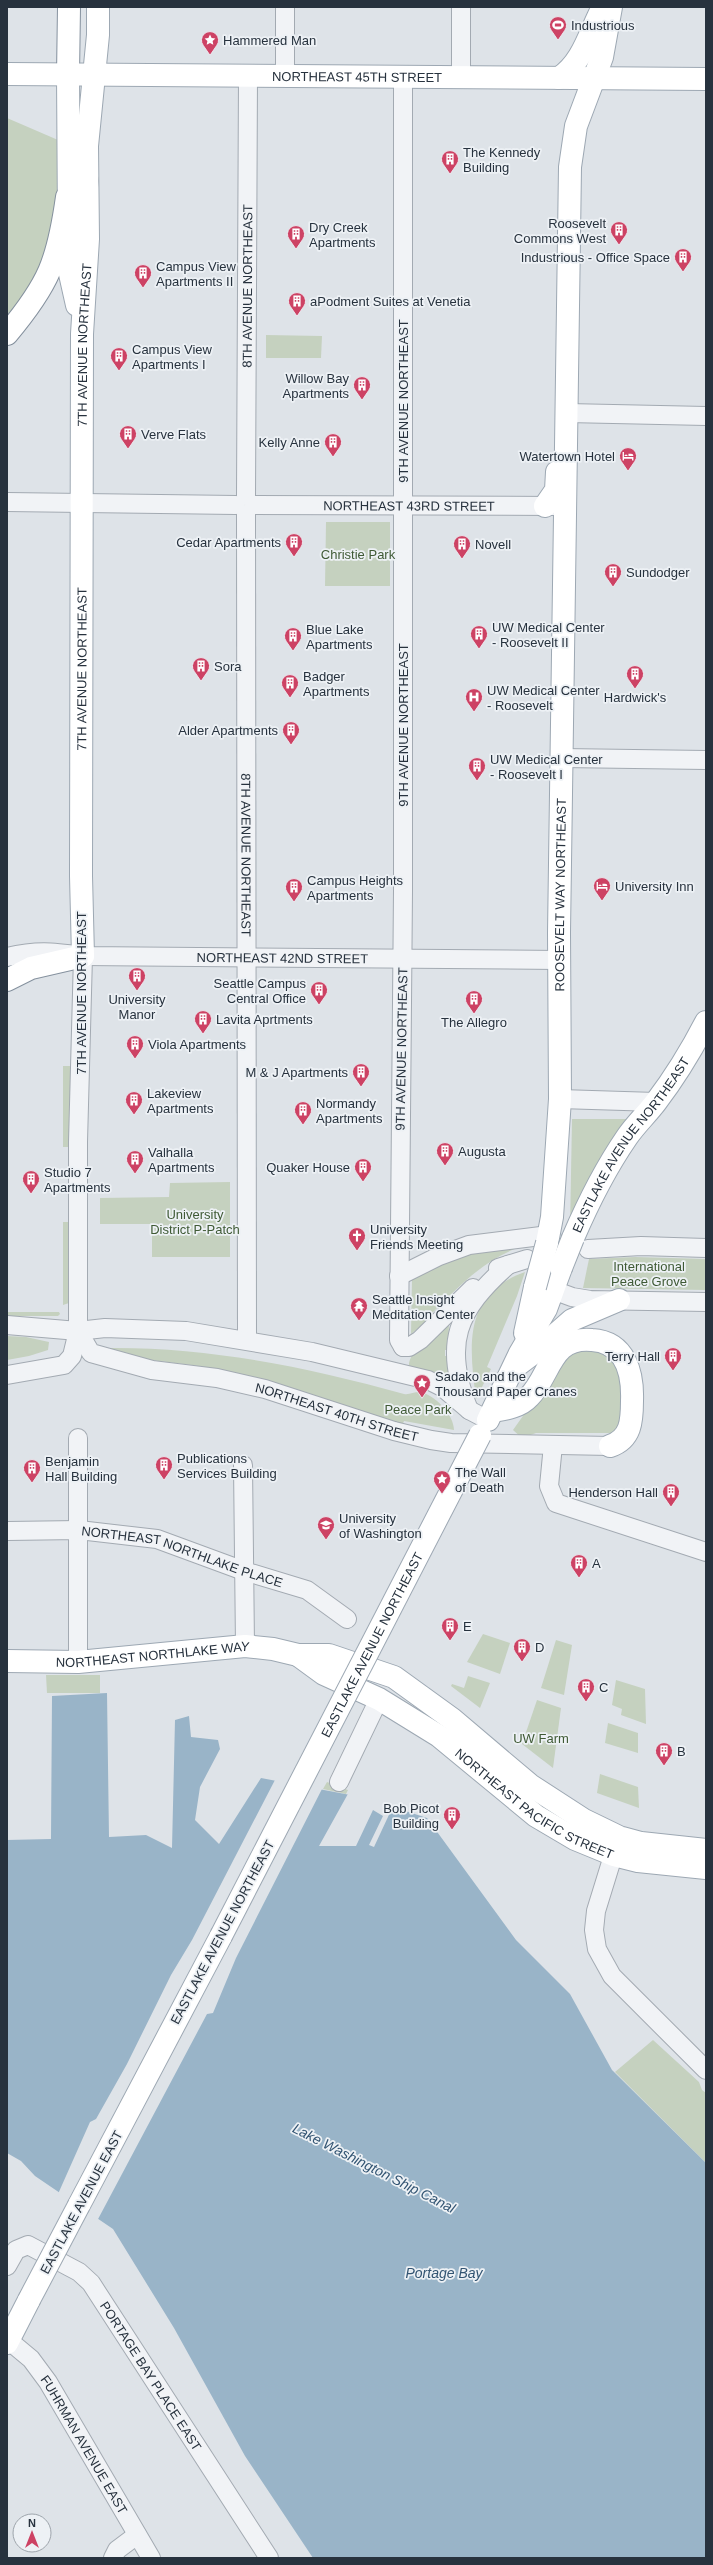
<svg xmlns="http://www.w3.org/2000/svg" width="713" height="2565" font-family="Arial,sans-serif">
<rect width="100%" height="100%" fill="#dee3e8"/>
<g fill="#c5d1bf">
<polygon points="7,118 58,140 58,213 38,283 7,316"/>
<polygon points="266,335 322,336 321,358 266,358"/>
<polygon points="326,522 390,522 390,586 325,586"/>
<rect x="63" y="1066" width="7" height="81"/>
<polygon points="572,1119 632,1119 570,1229"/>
<polygon points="230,1182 230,1257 152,1257 152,1224 100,1224 100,1198 169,1197 170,1183"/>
<polygon points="63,1222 70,1222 69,1303 63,1305"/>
<path d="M520,1247c-38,13 -64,43 -92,70l2,2 -19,15 1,-56 60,-27z"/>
<polygon points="635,1257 706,1259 706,1290 583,1288 589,1259"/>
<path d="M525,1272l-8,24 -30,71 4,2 -15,30c-7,-54 -13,-105 49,-127z"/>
<polygon points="7,1312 59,1312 60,1314 58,1316 7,1316"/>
<path d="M449,1324l-1,26h-3v6h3v26l-39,-16c-1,-16 28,-33 40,-42z"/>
<polygon points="7,1336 26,1337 49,1342 48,1350 29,1356 7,1360"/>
<polygon points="597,1347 620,1365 626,1421 614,1433 536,1433 522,1438 513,1430 567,1354"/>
<path d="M108,1348c100,-1 199,19 296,46 5,1 10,-2 15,-2 16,2 35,23 35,38l-50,-9 -2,5c-67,-21 -135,-47 -204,-60 -15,-3 -86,-8 -90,-18z"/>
<polygon points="483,1634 510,1643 500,1674 467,1662"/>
<polygon points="556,1640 572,1645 564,1695 541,1688"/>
<polygon points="46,1675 100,1675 100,1693 47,1693"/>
<polygon points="468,1676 490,1683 480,1708 451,1686 452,1684 464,1688"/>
<polygon points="616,1680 645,1689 646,1724 621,1715 622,1709 612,1705"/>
<polygon points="537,1700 561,1708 553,1768 522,1744"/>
<polygon points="608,1723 638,1733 638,1753 605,1743"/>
<polygon points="600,1774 638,1787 639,1808 597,1793"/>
<polygon points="327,1782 348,1790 346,1794 323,1789"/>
<polygon points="653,2040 699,2082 702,2090 706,2093 706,2163 615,2072"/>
</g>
<polygon fill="#99b4c8" points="107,1693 109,1837 146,1835 172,1848 175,1720 189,1716 191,1737 218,1740 220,1749 200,1787 195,1820 219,1844 261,1778 366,1798 427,1818 516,1940 570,1994 612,2070 706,2163 706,2558 313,2558 245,2456 174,2328 113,2229 35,2176 21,2161 7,2153 7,1840 51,1839 52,1696"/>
<g fill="#dee3e8">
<polygon points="276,1778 323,1787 236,1958 213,2013 207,2014 97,2221 58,2194 90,2122 96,2119 127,2064 171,1975 192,1940"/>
<polygon points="349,1792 394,1804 374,1847 369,1845 383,1816 373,1810 356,1846 319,1846"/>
</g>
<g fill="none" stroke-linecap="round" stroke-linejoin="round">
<g stroke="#a3aab2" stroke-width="20">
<g id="minor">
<polyline points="285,7 285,77"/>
<polyline points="461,7 461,78"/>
<polyline points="403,77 403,891 399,1340 403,1347"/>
<polyline points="567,413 706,416"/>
<path id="s1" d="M246,496l2,-420"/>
<polyline points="7,502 236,505"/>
<path id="s2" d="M254,505l305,1"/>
<path id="s3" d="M246,514l1,826"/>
<polyline points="562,758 706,760"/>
<path id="s4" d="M7,957c31,-7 45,-5 76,-1l476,4"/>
<polyline points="560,1099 656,1102"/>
<polyline points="588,1249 641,1246 706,1248"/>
<polyline points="498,1268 527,1259"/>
<polyline points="399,1276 439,1256 469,1245 549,1235"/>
<polyline points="553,1290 572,1297 590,1300 706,1302"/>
<polyline points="7,1325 78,1331 105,1328 186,1331 312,1352 428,1380 442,1387 469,1410 488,1420"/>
<path id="s5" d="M78,1331l13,22 61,17 65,8 48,11 129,42 37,9 20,3 159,3"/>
<polyline points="403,1347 409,1347 420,1340 473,1288"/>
<polyline points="7,1375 64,1365 72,1356 78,1331 78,1142 83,956"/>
<path d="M469,1410c-27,-66 -12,-100 39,-145"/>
<polyline points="553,1445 549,1486 556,1503 706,1552"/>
<polyline points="243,1465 245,1646"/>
<path id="s6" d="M7,1531l72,-1 78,9 87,32 63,19 40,29"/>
<polyline points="78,1662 78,1438"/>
<polyline points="339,1782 379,1699"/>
<polyline points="617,1843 596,1911 594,1930 597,1949 612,1976 706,2070"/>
<path id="s7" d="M7,2266l9,-16 12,-5 51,27 12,11 178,275"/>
<path id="s8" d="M7,2339l24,20 17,23 103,176"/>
<polyline points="113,2558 117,2550 137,2535"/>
</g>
</g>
<g stroke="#9da8b3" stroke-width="24">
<g id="major">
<path id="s9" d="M7,74l699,5"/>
<polyline points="68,75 69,224 66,256 77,305"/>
<path d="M559,78c24,-15 31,-47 44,-71"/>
<polyline points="545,506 556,490 557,472"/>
<path id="s10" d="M83,956l-2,-80 1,-542 6,-95 -1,-93 11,-111v-28"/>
<path id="s11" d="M573,1238c15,-35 32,-69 54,-101 9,-13 20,-23 29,-35 19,-25 36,-53 50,-80"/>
<path id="s12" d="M547,1243l5,-26 8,-118 -1,-166 11,-766 6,-41 26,-69 9,-50"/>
<polyline points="525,1333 535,1287"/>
<polyline points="519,1364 539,1349 572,1320 619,1300"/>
<path d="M493,1411c12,-2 27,-4 36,-14 22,-22 21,-61 63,-57 34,2 41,34 40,61 0,20 -1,38 -22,45"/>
<polyline points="488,1420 520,1353 546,1309 561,1268"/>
<path id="s13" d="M298,1655l26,19 55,25 60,37 97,80 39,23 39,16 24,6 68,7"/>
<path id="s14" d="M7,1661l71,1 167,-16 28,3 25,6h31l65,22 58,42 78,66 54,35 35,17 22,6 65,7"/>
<polyline points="79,2205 221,1936"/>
<polyline points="7,2343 29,2300"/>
</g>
</g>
<g stroke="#85919e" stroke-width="24">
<g id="highway">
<polyline points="68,75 69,7"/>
<polyline points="66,265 77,240 87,181"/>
<path d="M7,334c42,-50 51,-73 60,-137"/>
<polyline points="7,980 31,968 83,956"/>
</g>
</g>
<use href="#minor" stroke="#f1f3f6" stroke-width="18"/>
<use href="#major" stroke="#fff" stroke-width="22"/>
<use href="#highway" stroke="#fff" stroke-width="22"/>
<g stroke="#9da8b3" stroke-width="24" stroke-linecap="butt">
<g id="major-bridge">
<polyline points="561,1268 573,1238"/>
<polyline points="535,1287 547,1243"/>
<path id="s15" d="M221,1936l259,-501"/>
<polyline points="29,2300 79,2205"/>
</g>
</g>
<use href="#major-bridge" stroke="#fff" stroke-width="22"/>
</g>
<defs>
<g id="stadium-pin" transform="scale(0.9)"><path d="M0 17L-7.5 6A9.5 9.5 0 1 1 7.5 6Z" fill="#cd4264" stroke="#edf1f5"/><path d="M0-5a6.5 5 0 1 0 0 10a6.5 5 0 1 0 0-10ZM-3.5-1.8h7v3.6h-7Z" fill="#fff"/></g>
<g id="sight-pin" transform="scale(0.9)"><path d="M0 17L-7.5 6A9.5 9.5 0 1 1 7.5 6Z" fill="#cd4264" stroke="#edf1f5"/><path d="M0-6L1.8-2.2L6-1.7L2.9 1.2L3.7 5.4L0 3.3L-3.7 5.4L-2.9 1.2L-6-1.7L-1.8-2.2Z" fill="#fff"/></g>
<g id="building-pin" transform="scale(0.9)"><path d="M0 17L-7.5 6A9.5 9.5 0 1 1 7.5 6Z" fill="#cd4264" stroke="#edf1f5"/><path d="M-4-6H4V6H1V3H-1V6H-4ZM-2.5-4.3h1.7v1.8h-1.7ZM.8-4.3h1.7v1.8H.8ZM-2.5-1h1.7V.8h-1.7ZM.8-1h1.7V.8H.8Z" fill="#fff"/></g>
<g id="hotel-pin" transform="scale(0.9)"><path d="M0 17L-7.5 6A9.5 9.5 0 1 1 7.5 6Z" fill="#cd4264" stroke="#edf1f5"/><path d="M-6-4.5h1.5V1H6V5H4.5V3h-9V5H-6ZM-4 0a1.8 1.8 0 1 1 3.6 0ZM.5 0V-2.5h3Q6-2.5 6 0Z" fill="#fff"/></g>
<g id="hospital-pin" transform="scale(0.9)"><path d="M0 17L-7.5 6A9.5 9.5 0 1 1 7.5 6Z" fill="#cd4264" stroke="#edf1f5"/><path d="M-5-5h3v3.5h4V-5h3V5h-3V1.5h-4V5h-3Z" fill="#fff"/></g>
<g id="church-pin" transform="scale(0.9)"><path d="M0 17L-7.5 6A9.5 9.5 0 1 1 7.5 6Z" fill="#cd4264" stroke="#edf1f5"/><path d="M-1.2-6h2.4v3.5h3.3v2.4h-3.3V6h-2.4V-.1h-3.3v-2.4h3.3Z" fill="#fff"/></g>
<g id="temple-pin" transform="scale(0.9)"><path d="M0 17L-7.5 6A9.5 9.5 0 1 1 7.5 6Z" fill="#cd4264" stroke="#edf1f5"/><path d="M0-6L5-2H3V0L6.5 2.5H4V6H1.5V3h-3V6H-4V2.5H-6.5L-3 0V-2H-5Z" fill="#fff"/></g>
<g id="university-pin" transform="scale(0.9)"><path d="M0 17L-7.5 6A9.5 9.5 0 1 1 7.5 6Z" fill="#cd4264" stroke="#edf1f5"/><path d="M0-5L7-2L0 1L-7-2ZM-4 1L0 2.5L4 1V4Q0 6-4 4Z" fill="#fff"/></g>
</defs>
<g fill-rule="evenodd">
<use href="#stadium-pin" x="558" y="25"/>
<use href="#sight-pin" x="210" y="40"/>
<use href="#building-pin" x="450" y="159"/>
<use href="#building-pin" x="619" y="230"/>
<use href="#building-pin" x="296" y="234"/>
<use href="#building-pin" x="683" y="257"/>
<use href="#building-pin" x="143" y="273"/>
<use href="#building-pin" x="297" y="301"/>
<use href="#building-pin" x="119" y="356"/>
<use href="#building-pin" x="362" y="385"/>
<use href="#building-pin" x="128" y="434"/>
<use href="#building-pin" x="333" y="442"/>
<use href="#hotel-pin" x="628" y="456"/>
<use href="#building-pin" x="294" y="542"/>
<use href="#building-pin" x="462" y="544"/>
<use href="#building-pin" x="613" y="572"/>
<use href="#building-pin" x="479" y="634"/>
<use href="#building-pin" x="293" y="636"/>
<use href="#building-pin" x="201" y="666"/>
<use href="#building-pin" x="635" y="674"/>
<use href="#building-pin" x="290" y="683"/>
<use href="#hospital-pin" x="474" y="697"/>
<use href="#building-pin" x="291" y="730"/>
<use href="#building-pin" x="477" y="766"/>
<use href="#hotel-pin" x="602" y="886"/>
<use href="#building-pin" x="294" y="887"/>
<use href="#building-pin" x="137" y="976"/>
<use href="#building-pin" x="319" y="990"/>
<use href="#building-pin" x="474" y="999"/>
<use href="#building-pin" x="203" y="1019"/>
<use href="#building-pin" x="135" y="1044"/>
<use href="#building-pin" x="361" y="1072"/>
<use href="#building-pin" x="134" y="1100"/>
<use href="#building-pin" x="303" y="1110"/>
<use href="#building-pin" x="445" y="1151"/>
<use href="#building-pin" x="135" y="1159"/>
<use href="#building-pin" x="363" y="1167"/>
<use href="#building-pin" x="31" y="1179"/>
<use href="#church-pin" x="357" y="1236"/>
<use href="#temple-pin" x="359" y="1306"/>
<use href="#building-pin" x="673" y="1356"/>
<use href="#sight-pin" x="422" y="1383"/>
<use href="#building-pin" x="164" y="1465"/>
<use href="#building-pin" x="32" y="1468"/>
<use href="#sight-pin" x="442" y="1479"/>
<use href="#building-pin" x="671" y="1492"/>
<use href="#university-pin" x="326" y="1525"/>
<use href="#building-pin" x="579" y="1563"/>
<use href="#building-pin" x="450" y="1626"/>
<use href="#building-pin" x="522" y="1647"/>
<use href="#building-pin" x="586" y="1687"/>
<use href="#building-pin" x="664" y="1751"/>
<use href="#building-pin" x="452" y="1815"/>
</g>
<g text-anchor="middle" stroke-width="3.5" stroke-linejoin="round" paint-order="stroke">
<g font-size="13" fill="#27323e" stroke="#edf1f5" text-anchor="start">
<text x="571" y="30">Industrious</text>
<text x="223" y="45">Hammered Man</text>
<text x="463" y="157">The Kennedy<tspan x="463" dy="15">Building</tspan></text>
<text x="606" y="228" text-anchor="end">Roosevelt<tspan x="606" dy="15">Commons West</tspan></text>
<text x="309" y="232">Dry Creek<tspan x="309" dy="15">Apartments</tspan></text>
<text x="670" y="262" text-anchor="end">Industrious - Office Space</text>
<text x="156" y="271">Campus View<tspan x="156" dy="15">Apartments II</tspan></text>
<text x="310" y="306">aPodment Suites at Venetia</text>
<text x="132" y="354">Campus View<tspan x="132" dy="15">Apartments I</tspan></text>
<text x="349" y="383" text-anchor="end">Willow Bay<tspan x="349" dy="15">Apartments</tspan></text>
<text x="141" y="439">Verve Flats</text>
<text x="320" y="447" text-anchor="end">Kelly Anne</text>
<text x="615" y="461" text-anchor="end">Watertown Hotel</text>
<text x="281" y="547" text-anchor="end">Cedar Apartments</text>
<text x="475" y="549">Novell</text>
<text x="626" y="577">Sundodger</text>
<text x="492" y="632">UW Medical Center<tspan x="492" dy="15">- Roosevelt II</tspan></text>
<text x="306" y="634">Blue Lake<tspan x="306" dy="15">Apartments</tspan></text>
<text x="214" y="671">Sora</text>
<text x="303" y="681">Badger<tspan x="303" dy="15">Apartments</tspan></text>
<text x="487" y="695">UW Medical Center<tspan x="487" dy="15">- Roosevelt</tspan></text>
<text x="635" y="702" text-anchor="middle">Hardwick's</text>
<text x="278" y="735" text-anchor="end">Alder Apartments</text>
<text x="490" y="764">UW Medical Center<tspan x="490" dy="15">- Roosevelt I</tspan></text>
<text x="307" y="885">Campus Heights<tspan x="307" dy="15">Apartments</tspan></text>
<text x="615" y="891">University Inn</text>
<text x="306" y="988" text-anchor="end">Seattle Campus<tspan x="306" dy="15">Central Office</tspan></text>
<text x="137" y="1004" text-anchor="middle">University<tspan x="137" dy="15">Manor</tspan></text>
<text x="216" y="1024">Lavita Aprtments</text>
<text x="474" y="1027" text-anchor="middle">The Allegro</text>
<text x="148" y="1049">Viola Apartments</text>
<text x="348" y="1077" text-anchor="end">M &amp; J Apartments</text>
<text x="147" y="1098">Lakeview<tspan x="147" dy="15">Apartments</tspan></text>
<text x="316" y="1108">Normandy<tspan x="316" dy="15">Apartments</tspan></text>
<text x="458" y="1156">Augusta</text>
<text x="148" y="1157">Valhalla<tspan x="148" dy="15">Apartments</tspan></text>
<text x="350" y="1172" text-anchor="end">Quaker House</text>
<text x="44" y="1177">Studio 7<tspan x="44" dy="15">Apartments</tspan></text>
<text x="370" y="1234">University<tspan x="370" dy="15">Friends Meeting</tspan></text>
<text x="372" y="1304">Seattle Insight<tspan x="372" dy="15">Meditation Center</tspan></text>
<text x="660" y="1361" text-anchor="end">Terry Hall</text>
<text x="435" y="1381">Sadako and the<tspan x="435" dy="15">Thousand Paper Cranes</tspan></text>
<text x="177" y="1463">Publications<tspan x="177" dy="15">Services Building</tspan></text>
<text x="45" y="1466">Benjamin<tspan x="45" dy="15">Hall Building</tspan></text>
<text x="455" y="1477">The Wall<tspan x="455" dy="15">of Death</tspan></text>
<text x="658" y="1497" text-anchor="end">Henderson Hall</text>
<text x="339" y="1523">University<tspan x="339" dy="15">of Washington</tspan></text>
<text x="592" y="1568">A</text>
<text x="463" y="1631">E</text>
<text x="535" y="1652">D</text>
<text x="599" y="1692">C</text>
<text x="677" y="1756">B</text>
<text x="439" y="1813" text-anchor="end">Bob Picot<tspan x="439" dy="15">Building</tspan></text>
</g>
<g font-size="13" fill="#27323e" stroke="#edf1f5">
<text dy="5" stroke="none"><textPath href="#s9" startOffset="350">NORTHEAST 45TH STREET</textPath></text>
<text dy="5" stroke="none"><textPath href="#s1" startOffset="210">8TH AVENUE NORTHEAST</textPath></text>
<text dy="5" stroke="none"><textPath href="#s10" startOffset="611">7TH AVENUE NORTHEAST</textPath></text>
<text transform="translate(403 401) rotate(-90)" y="5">9TH AVENUE NORTHEAST</text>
<text dy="5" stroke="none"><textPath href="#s2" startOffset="155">NORTHEAST 43RD STREET</textPath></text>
<text dy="5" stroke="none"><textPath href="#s10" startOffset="287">7TH AVENUE NORTHEAST</textPath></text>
<text transform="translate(403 725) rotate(-90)" y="5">9TH AVENUE NORTHEAST</text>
<text dy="5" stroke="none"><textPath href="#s3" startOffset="341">8TH AVENUE NORTHEAST</textPath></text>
<text dy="5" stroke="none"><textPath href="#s12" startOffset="349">ROOSEVELT WAY NORTHEAST</textPath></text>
<text dy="5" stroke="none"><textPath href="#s4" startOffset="276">NORTHEAST 42ND STREET</textPath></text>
<text transform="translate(81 993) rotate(-90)" y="5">7TH AVENUE NORTHEAST</text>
<text transform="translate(401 1049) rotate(-89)" y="5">9TH AVENUE NORTHEAST</text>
<text dy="5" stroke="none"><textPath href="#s11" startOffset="110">EASTLAKE AVENUE NORTHEAST</textPath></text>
<text dy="5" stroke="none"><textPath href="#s5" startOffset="279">NORTHEAST 40TH STREET</textPath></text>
<text dy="5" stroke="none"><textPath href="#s6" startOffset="179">NORTHEAST NORTHLAKE PLACE</textPath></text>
<text dy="5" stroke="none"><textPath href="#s15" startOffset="328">EASTLAKE AVENUE NORTHEAST</textPath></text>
<text dy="5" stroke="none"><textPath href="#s14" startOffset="146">NORTHEAST NORTHLAKE WAY</textPath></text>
<text dy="5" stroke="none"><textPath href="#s13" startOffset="281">NORTHEAST PACIFIC STREET</textPath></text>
<text transform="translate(222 1932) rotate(-62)" y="5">EASTLAKE AVENUE NORTHEAST</text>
<text transform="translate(81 2202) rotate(-62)" y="5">EASTLAKE AVENUE EAST</text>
<text dy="5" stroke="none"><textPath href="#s7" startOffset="216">PORTAGE BAY PLACE EAST</textPath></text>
<text dy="5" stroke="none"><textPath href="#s8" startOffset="132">FUHRMAN AVENUE EAST</textPath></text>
</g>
<g font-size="13" fill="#3f5a35" stroke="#edf1f5">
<text x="358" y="559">Christie Park</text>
<text x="195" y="1219">University<tspan x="195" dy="15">District P-Patch</tspan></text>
<text x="649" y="1271">International<tspan x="649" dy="15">Peace Grove</tspan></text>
<text x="418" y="1414">Peace Park</text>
<text x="541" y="1743">UW Farm</text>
</g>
<g font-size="14" font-style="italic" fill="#325472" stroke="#edf1f5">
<text transform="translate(374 2168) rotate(27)" y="5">Lake Washington Ship Canal</text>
<text x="444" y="2278">Portage Bay</text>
</g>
</g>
<rect width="713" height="2565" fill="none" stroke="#27323e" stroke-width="16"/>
<g transform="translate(32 2533)"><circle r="19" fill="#edf1f5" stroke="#9ea5ac"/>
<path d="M0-3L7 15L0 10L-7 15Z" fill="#cd4264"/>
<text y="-6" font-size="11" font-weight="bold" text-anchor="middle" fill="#27323e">N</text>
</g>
</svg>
